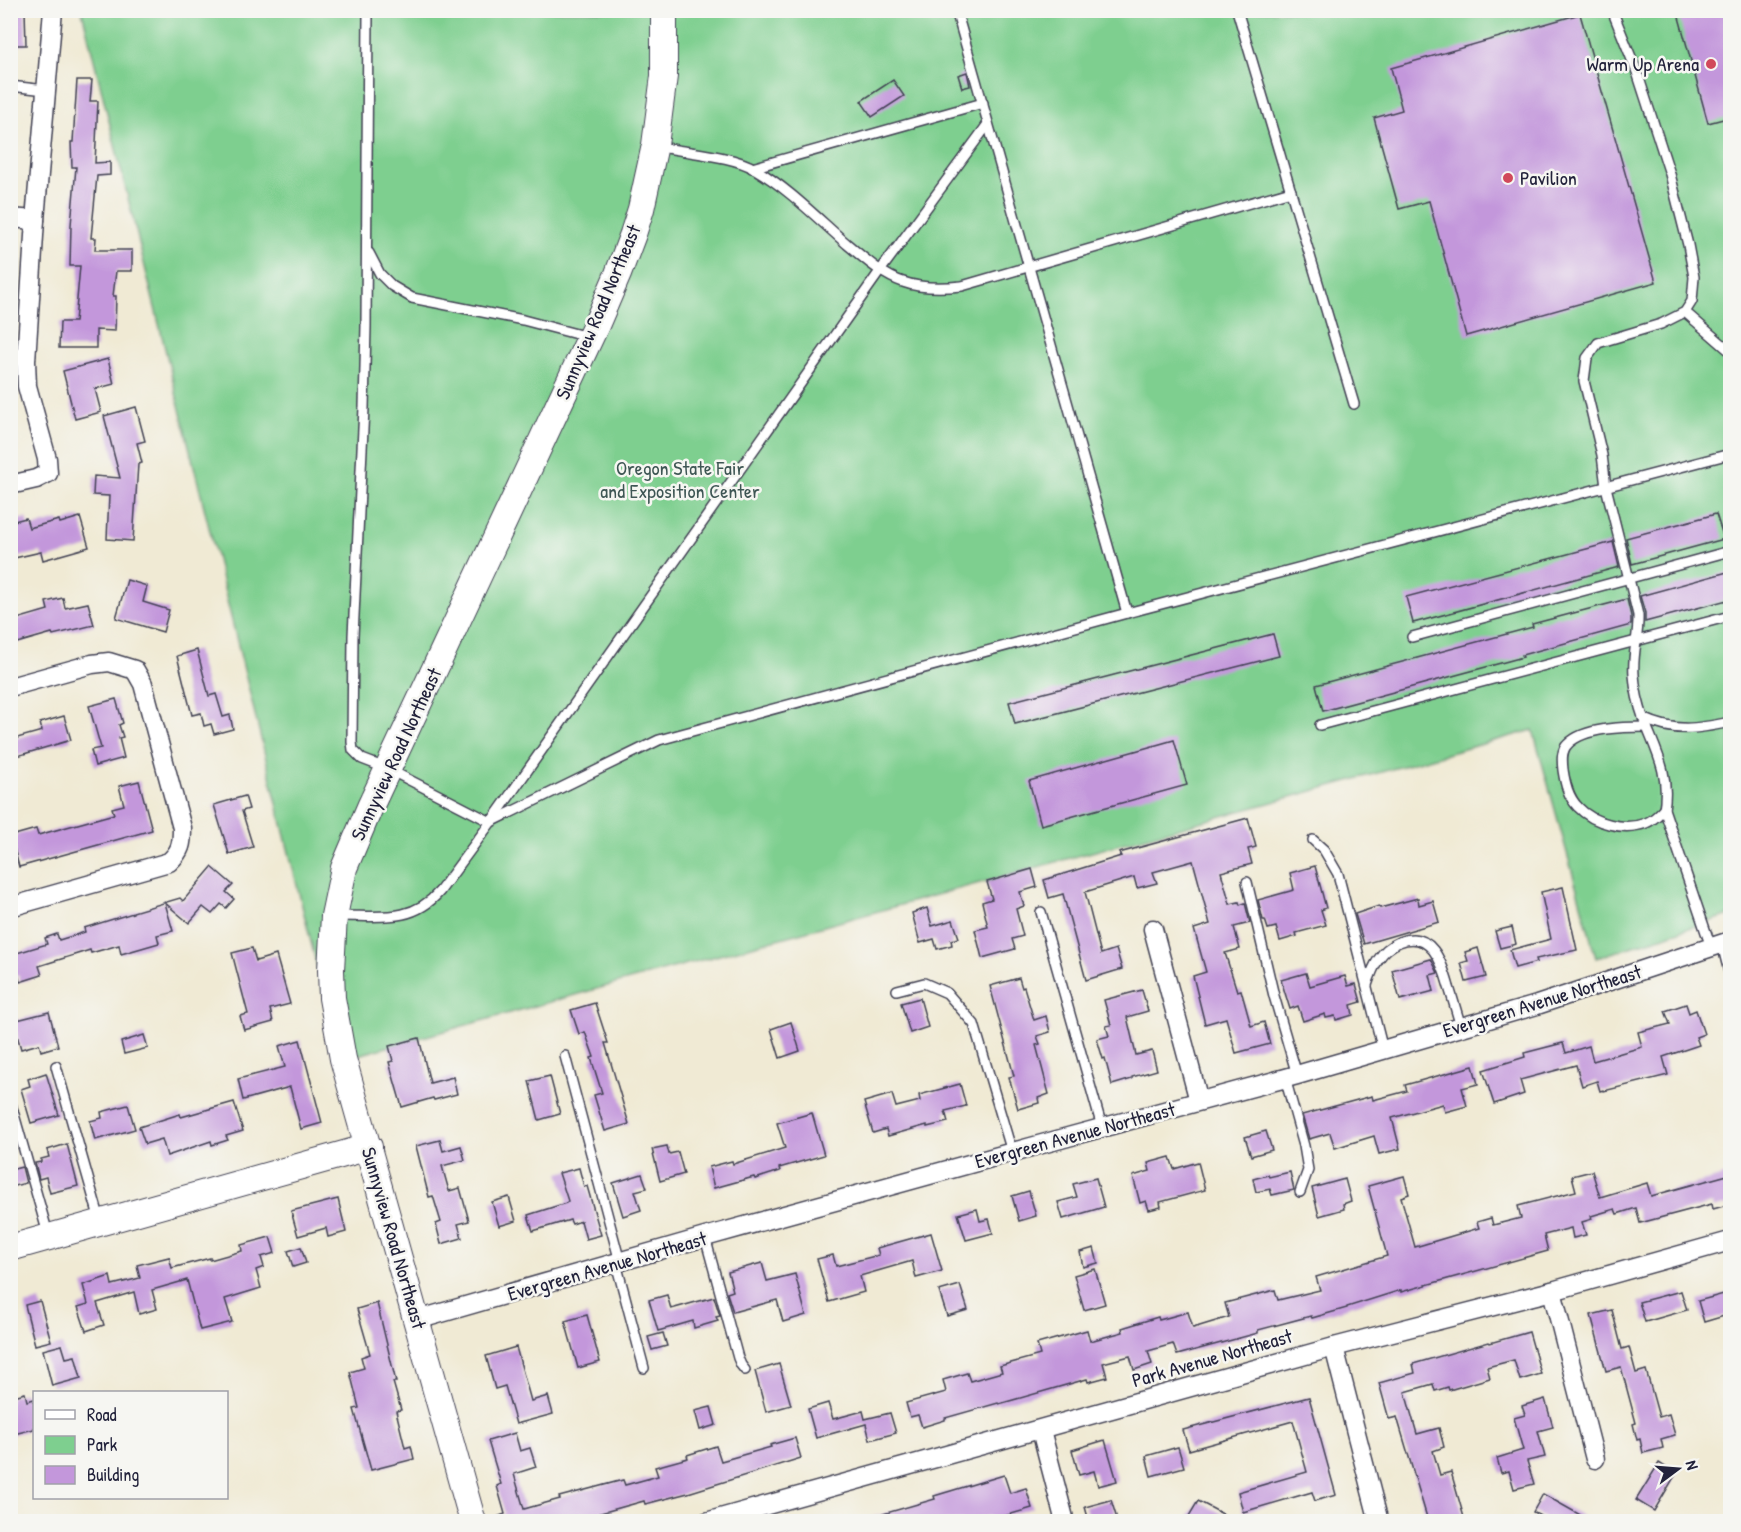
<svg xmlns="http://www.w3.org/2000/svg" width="1741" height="1532" font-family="'Patrick Hand',sans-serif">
<rect width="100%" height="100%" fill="#f6f6f2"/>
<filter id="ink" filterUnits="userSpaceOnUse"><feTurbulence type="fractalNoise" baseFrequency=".0167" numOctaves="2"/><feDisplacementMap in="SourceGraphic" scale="12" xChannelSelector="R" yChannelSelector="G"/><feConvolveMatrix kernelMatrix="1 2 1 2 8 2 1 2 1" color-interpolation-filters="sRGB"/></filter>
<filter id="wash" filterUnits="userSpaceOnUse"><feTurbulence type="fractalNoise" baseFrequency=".008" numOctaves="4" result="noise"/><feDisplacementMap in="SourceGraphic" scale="24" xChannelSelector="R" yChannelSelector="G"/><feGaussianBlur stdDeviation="1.35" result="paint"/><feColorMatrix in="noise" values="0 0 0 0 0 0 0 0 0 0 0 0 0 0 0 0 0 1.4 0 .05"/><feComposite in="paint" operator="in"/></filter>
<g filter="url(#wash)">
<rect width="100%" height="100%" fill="#f0ead4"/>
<polygon fill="#7ecf8f" stroke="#507865" stroke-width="1.5" points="82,11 1730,11 1730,915 1596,958 1533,730 340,1060"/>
<g id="blocks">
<g fill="#c397db">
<polygon points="10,10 25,10 26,45 10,45"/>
<polygon points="1677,10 1731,10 1731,117 1708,123"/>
<polygon points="1580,14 1656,282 1466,336 1429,201 1399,209 1374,118 1402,110 1391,68"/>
<polygon points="967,72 970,86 962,88 958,75"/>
<polygon points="77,80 92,80 90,101 98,101 95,163 110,162 110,175 97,176 91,238 96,238 95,250 132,250 132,271 116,271 113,296 116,296 115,331 96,330 96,348 59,348 60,322 75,322 80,266 70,266 71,225 76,167 72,167 71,142 73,142"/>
<polygon points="893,80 904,96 872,117 861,101"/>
<polygon points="108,359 114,384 95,389 101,412 75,419 63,371"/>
<polygon points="136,407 145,441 137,443 142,463 138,464 133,541 107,539 109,496 93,495 94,476 120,478 104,416"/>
<polygon points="1716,514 1724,539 1632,564 1626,538"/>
<polygon points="80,517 89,547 43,560 41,552 10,559 10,522 26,518 29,528 59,520 60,523"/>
<polygon points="1613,542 1619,567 1413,623 1406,597"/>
<polygon points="1731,571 1731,599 1645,622 1645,613 1640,596"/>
<polygon points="127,580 147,586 143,602 169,610 163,632 116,618"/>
<polygon points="63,598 65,608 88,603 94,625 53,635 52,633 10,645 10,621 48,610 46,602"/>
<polygon points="1627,599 1631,616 1631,625 1522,655 1523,657 1323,711 1316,685 1533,627 1532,624"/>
<polygon points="1273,634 1279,656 1015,724 1009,702"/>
<polygon points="197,650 209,696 216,694 223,717 230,715 233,729 214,734 211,724 204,726 201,713 192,715 177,656"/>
<polygon points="116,699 123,723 119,725 123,737 119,738 124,758 95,766 91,750 101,748 89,706"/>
<polygon points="64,716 71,740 17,756 16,753 10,754 10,740 42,731 40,723"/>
<polygon points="1174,740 1187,785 1041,825 1029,781"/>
<polygon points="139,781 152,830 19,867 11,836 36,829 38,835 114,814 112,808 124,805 119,786"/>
<polygon points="245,796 249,809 242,811 253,847 229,854 214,805"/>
<polygon points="1248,818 1256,847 1248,849 1252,864 1221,872 1230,904 1239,902 1240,905 1245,903 1250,923 1234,927 1240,949 1225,953 1237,991 1241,990 1251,1026 1264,1022 1270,1044 1236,1053 1226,1018 1205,1024 1193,976 1206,972 1194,929 1210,924 1193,861 1153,872 1157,883 1137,888 1134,877 1085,892 1101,954 1116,949 1122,969 1086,980 1063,894 1049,898 1044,880 1121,856 1119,853"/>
<polygon points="1315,866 1326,908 1321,910 1326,925 1296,933 1297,936 1280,941 1276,927 1268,929 1265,920 1263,920 1258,900 1294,890 1290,873"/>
<polygon points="212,867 233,885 226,892 234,899 226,908 221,904 212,914 203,907 189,923 165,903 173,931 157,935 159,943 121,954 119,945 91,953 90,950 39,966 42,975 20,982 18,975 10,977 10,955 47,944 45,938 57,934 59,940 85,932 84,928 133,913 133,912 180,898 183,901"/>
<polygon points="1032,869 1037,887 1020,892 1024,906 1016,909 1023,936 1012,939 1015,949 982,958 975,930 988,927 982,902 992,899 987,882"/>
<polygon points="1563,887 1577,950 1536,959 1537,962 1515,968 1510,950 1551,939 1541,892"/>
<polygon points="1418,898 1419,905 1433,901 1439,922 1364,944 1355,914 1379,906 1380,908"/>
<polygon points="927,908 932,926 953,920 959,938 951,940 952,945 937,949 934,939 920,943 912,913"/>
<polygon points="1512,927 1516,944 1500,948 1495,931"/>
<polygon points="252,948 256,961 276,955 290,1004 270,1009 273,1022 244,1030 240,1016 248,1014 232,953"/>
<polygon points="1478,948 1486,977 1466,982 1461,963 1468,961 1465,952"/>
<polygon points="1431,959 1438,973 1430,975 1434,991 1400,1000 1392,970"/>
<polygon points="1306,973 1310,986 1345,976 1348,986 1356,984 1361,1002 1351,1005 1353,1015 1336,1020 1335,1016 1326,1018 1325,1014 1303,1021 1298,1006 1290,1009 1281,980"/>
<polygon points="1019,978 1022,988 1024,987 1034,1020 1046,1016 1050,1032 1037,1036 1040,1044 1036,1045 1049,1094 1038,1098 1039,1103 1018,1109 1009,1077 1014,1076 990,986"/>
<polygon points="1142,990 1148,1011 1127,1017 1136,1055 1152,1051 1157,1070 1132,1077 1132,1079 1112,1085 1105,1058 1103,1059 1097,1039 1109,1036 1106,1026 1111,1025 1104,1000"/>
<polygon points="920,998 928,1027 910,1033 901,1003"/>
<polygon points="595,1003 608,1043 605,1043 629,1124 605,1131 594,1095 602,1093 591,1058 594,1057 585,1032 579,1034 571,1010"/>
<polygon points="1686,1004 1689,1013 1696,1010 1704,1034 1696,1037 1699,1045 1663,1057 1668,1075 1604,1091 1603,1090 1600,1091 1597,1081 1582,1086 1576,1065 1520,1080 1524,1094 1494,1104 1483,1070 1525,1057 1524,1053 1563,1043 1566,1053 1589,1046 1593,1061 1642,1047 1638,1032 1670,1024 1665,1011"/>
<polygon points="49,1012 58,1046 41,1051 39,1044 21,1049 13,1021"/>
<polygon points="791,1022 800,1051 780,1058 771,1029"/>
<polygon points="144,1035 148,1048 124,1054 121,1042"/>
<polygon points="419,1038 430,1083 453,1077 457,1094 434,1100 433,1098 402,1107 389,1062 393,1061 389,1046"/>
<polygon points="300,1040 322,1123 301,1129 290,1087 243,1100 238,1079 285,1067 279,1046"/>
<polygon points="1473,1066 1478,1084 1462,1088 1467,1106 1445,1112 1443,1104 1392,1118 1400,1149 1379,1154 1374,1136 1335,1148 1330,1133 1309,1139 1302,1115 1372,1096 1373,1100 1407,1091 1405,1085"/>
<polygon points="46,1073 59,1115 31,1123 21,1089 30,1086 28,1079"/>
<polygon points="550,1076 560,1114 539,1120 529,1081"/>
<polygon points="960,1084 966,1106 945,1111 948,1122 927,1127 927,1125 888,1136 886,1129 873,1133 864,1102 892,1094 896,1107 920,1101 919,1095"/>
<polygon points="234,1102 243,1131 226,1136 228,1140 212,1145 211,1141 167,1156 162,1139 145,1144 139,1127 180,1114 181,1117"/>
<polygon points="128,1105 135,1129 95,1140 90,1121 102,1118 101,1112"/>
<polygon points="812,1113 824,1155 779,1168 780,1171 755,1179 754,1177 714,1188 709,1167 732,1161 733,1164 785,1148 777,1123"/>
<polygon points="1266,1131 1272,1150 1251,1156 1245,1137"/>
<polygon points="440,1140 443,1151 461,1146 465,1160 442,1166 449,1191 460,1188 469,1221 458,1224 462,1238 441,1244 436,1224 441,1222 433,1196 429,1197 416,1146"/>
<polygon points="67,1144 78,1186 50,1193 46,1177 39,1179 35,1163 41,1162 41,1159 49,1157 47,1150"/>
<polygon points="667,1146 669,1154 678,1152 684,1174 660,1181 652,1149"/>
<polygon points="1170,1157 1174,1169 1198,1162 1205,1190 1160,1202 1161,1207 1149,1210 1146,1201 1140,1203 1133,1176 1150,1171 1148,1163"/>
<polygon points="22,1167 26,1183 10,1187 10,1170"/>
<polygon points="579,1168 584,1187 587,1186 601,1235 586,1239 581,1221 572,1224 570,1220 533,1231 528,1215 566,1203 568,1201 559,1173"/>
<polygon points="1592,1171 1600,1197 1647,1183 1651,1196 1731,1174 1731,1204 1713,1209 1712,1204 1640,1223 1636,1208 1617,1214 1615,1209 1591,1216 1592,1219 1582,1222 1586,1235 1573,1238 1571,1228 1544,1235 1548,1251 1401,1292 1401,1290 1347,1307 1347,1308 1312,1318 1311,1316 1258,1330 1258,1333 1177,1355 1173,1344 1148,1351 1152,1364 1134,1370 1130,1356 1103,1363 1107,1377 1088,1382 1087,1379 999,1404 998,1403 945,1418 945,1420 922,1427 918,1415 910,1417 906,1403 946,1392 943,1380 967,1373 970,1381 1002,1372 1000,1366 1040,1355 1037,1344 1087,1330 1090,1341 1123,1332 1122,1328 1158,1317 1159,1320 1188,1312 1193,1328 1229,1317 1225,1303 1275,1290 1278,1300 1320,1290 1316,1277 1387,1256 1368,1186 1404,1176 1409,1194 1401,1197 1415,1247 1479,1228 1477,1222 1491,1218 1493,1225 1521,1218 1518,1206 1576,1191 1572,1176"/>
<polygon points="1290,1172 1294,1190 1272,1195 1270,1189 1256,1192 1253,1179 1268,1175 1269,1177"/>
<polygon points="642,1174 647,1188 635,1191 641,1210 623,1216 613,1183"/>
<polygon points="1096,1178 1104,1207 1063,1219 1058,1202 1077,1197 1073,1184"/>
<polygon points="1345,1179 1351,1201 1343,1204 1344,1209 1319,1216 1312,1188"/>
<polygon points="1029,1191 1036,1216 1019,1221 1012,1196"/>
<polygon points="509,1197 516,1221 499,1226 492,1202"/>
<polygon points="338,1199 346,1232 328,1237 326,1228 298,1236 291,1211"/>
<polygon points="977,1209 980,1221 989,1219 993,1233 966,1240 958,1214"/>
<polygon points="931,1233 942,1271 916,1278 912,1261 860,1276 864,1292 829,1302 817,1259 833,1255 836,1266 879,1255 877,1248"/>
<polygon points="270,1237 275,1253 261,1257 264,1267 256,1270 261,1288 225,1299 232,1322 200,1330 187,1280 152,1290 157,1309 139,1314 134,1292 97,1303 104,1325 86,1331 78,1307 88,1304 83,1285 110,1276 112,1285 140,1278 137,1265 169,1257 172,1268 210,1258 210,1260 242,1251 241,1245"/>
<polygon points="301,1247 306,1263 293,1267 288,1251"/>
<polygon points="1094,1248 1098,1263 1083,1267 1080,1252"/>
<polygon points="762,1263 767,1281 795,1274 806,1315 783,1322 777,1300 733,1312 727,1293 733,1291 728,1272"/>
<polygon points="1095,1269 1105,1304 1084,1310 1074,1275"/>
<polygon points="960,1285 968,1310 947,1316 939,1291"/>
<polygon points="1681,1291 1687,1310 1645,1322 1639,1302"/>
<polygon points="1731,1292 1731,1314 1704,1322 1698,1301"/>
<polygon points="667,1295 671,1309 714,1297 720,1316 716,1317 718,1321 694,1328 693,1321 658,1331 649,1300"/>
<polygon points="40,1301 51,1341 35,1345 25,1305"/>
<polygon points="377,1303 396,1382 393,1382 401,1410 396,1411 405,1448 411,1446 414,1459 371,1470 354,1409 359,1408 350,1372 364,1368 361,1357 370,1354 357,1309"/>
<polygon points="1612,1310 1622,1349 1629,1347 1636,1373 1646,1370 1659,1417 1669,1414 1675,1435 1661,1439 1663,1448 1643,1453 1640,1439 1637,1440 1633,1424 1636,1423 1621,1367 1606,1371 1591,1315"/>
<polygon points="587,1315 600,1362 578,1368 565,1321"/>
<polygon points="1529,1332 1541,1374 1520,1380 1514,1360 1487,1367 1490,1378 1449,1390 1448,1387 1435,1391 1433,1384 1405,1392 1417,1434 1439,1428 1444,1447 1433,1451 1440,1475 1451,1472 1465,1521 1428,1521 1397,1417 1389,1419 1379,1383 1415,1373 1413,1364 1489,1342 1490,1343"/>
<polygon points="663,1333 667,1346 652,1350 648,1337"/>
<polygon points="62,1345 66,1358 75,1356 81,1378 52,1386 43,1350"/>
<polygon points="516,1347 531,1401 548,1396 553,1414 516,1424 505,1386 495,1389 486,1356"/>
<polygon points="779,1364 791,1405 766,1412 755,1371"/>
<polygon points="25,1393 27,1401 34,1399 34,1429 10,1435 10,1397"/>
<polygon points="1309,1397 1336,1495 1315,1501 1312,1492 1243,1512 1238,1492 1307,1472 1293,1421 1189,1450 1183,1430"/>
<polygon points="1545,1399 1553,1427 1538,1431 1545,1457 1527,1461 1534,1484 1514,1489 1509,1471 1501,1473 1497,1458 1523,1450 1514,1418 1525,1415 1522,1406"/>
<polygon points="828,1403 833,1419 863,1411 865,1419 890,1413 896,1433 870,1440 866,1424 816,1438 808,1409"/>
<polygon points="711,1407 716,1425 700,1430 695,1411"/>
<polygon points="515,1433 520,1451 530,1448 536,1467 514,1474 524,1509 560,1499 559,1497 623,1480 625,1485 658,1476 655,1467 688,1458 687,1455 716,1446 721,1461 771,1447 770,1445 795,1438 801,1458 688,1493 645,1504 644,1501 572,1521 494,1521 494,1518 505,1514 497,1486 501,1484 488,1441"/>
<polygon points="1105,1440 1117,1481 1098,1486 1094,1471 1079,1475 1072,1450"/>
<polygon points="1178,1447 1184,1467 1151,1476 1146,1456"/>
<polygon points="1659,1463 1676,1474 1654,1511 1636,1500"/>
<polygon points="1004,1475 1010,1493 1026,1488 1032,1508 991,1520 990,1516 971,1521 869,1521 869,1518 935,1499 934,1496"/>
<polygon points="1543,1494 1591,1521 1549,1521 1533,1512"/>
<polygon points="1111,1500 1117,1519 1107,1521 1089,1521 1085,1507"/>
<polygon points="1198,1501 1236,1521 1186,1521"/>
</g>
</g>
</g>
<g filter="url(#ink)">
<use href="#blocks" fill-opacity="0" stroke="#414052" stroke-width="1.5"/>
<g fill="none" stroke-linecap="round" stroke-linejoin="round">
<g stroke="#414052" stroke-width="12">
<g id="lane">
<polyline points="368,10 366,326 364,408 353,636 352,742 353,750 362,759 388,769 491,822 659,740 1127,613 1730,454"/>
<polyline points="956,10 1127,613"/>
<polyline points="1237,10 1354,404"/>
<path d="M1612,10l25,62 33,102 18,71 6,32 -2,24 -7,11 -24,12 -63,19 -11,15 -3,23 18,74 4,32 32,128c1,20 -6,39 -4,60 1,14 5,31 10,45 12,31 26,54 20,89l47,138"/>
<polyline points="10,86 46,90"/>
<path d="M657,146c28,7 75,9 98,23 34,20 62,49 92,75 17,14 35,31 56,38 19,7 40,6 59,4l329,-95"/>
<polyline points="752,168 983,103"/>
<polyline points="369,253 380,274 392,286 412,298 523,320 588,337"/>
<polyline points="1685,312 1730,351"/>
<polyline points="10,352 27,353"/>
<polyline points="1412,637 1730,551"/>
<path d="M1643,718c31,15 55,11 87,4"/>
<polyline points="1320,725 1730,616"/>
<path d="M1647,727c-21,0 -63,0 -79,17 -7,6 -6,17 -5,26 2,13 5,27 15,37 16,17 47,24 68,16 8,-3 13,-9 18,-14"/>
<polyline points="1313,840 1324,850 1338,874 1383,1050"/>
<polyline points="1247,882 1274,996 1297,1075"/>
<polyline points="1041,912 1102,1127"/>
<path d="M336,916c40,-1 75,9 104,-25l51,-69 389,-551 108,-147"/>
<polyline points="1722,944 1730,976"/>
<path d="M1367,985c6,-18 13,-35 32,-43 32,-13 43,20 50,45 4,13 8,26 12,40"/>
<polyline points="897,990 924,983 947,993 974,1024 1012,1152"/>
<polyline points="565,1056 620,1262"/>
<polyline points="56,1066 100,1220"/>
<polyline points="1285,1078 1304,1146 1308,1170 1300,1192"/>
<polyline points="11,1104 48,1234"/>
<polyline points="705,1237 738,1358 741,1365 745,1370"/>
<polyline points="616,1263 644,1368"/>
</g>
</g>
<g stroke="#414052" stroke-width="21">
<g id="street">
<polyline points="10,218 35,220"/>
<polyline points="10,485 36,479 48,473 47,459 27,386 26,361 35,220 53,10"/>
<path d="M10,687l82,-23 17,-2 26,8 8,14 39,144c0,16 -1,23 -13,34l-159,45"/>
<polyline points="1153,929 1199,1101"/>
<polyline points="1552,1291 1595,1459"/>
<polyline points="417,1320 705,1237 1031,1147 1297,1075 1537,1005 1730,941"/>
<polyline points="1334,1347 1379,1522"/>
<polyline points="1041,1430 1065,1522"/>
<polyline points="706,1522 1334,1347 1552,1291 1730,1241"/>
</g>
</g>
<g stroke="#414052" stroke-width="28">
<g id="secondary">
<polyline points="10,1248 369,1147"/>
<polyline points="473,1522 343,1059 332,998 331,970 334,916 344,868 370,807 597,323 618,274 633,234 641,209 655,145 664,76 664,10"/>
</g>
</g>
<use href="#lane" stroke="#fff" stroke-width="9"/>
<use href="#street" stroke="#fff" stroke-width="18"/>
<use href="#secondary" stroke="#fff" stroke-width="26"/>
</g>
</g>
<g fill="#d1495b" stroke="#f6f6f2" stroke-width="2">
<circle cx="1711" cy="64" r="6"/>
<circle cx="1508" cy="178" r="6"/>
</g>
<g text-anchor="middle" stroke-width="5" stroke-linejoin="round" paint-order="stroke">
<g font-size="20" fill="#22223b" stroke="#f6f6f2" text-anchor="end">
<text x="1699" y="71">Warm Up Arena</text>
<text x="1520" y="185" text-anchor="start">Pavilion</text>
</g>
<g font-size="20" fill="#22223b" stroke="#f6f6f2">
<text transform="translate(598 312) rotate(-67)" y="7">Sunnyview Road Northeast</text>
<text transform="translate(396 754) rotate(-65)" y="7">Sunnyview Road Northeast</text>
<text transform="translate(1542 1001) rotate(-17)" y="7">Evergreen Avenue Northeast</text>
<text transform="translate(1075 1135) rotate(-15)" y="7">Evergreen Avenue Northeast</text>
<text transform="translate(394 1238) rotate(74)" y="7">Sunnyview Road Northeast</text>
<text transform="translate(607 1266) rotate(-16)" y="7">Evergreen Avenue Northeast</text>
<text transform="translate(1212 1358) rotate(-16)" y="7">Park Avenue Northeast</text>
</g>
<g font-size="20" fill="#3e5654" stroke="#f6f6f2">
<text x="680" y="475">Oregon State Fair<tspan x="680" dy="23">and Exposition Center</tspan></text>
</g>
</g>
<rect width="1741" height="1532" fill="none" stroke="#f6f6f2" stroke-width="36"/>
<rect x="33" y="1391" width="195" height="108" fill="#f6f6f2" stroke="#a1a1a9" stroke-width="1.5"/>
<rect x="45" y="1410" width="30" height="9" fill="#ffffff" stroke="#a1a1a9" stroke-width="1.5"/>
<text x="87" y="1421" font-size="18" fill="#22223b">Road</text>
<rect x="45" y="1436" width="30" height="18" fill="#7ecf8f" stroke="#a1a1a9" stroke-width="1.5"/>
<text x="87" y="1451" font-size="18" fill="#22223b">Park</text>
<rect x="45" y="1466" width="30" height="18" fill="#c397db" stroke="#a1a1a9" stroke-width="1.5"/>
<text x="87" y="1481" font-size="18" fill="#22223b">Building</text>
<g transform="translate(1678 1469) rotate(74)" stroke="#f6f6f2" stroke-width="4.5" paint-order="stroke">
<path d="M0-4.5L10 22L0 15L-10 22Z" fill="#22223b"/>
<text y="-9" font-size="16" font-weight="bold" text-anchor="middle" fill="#22223b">N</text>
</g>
</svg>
